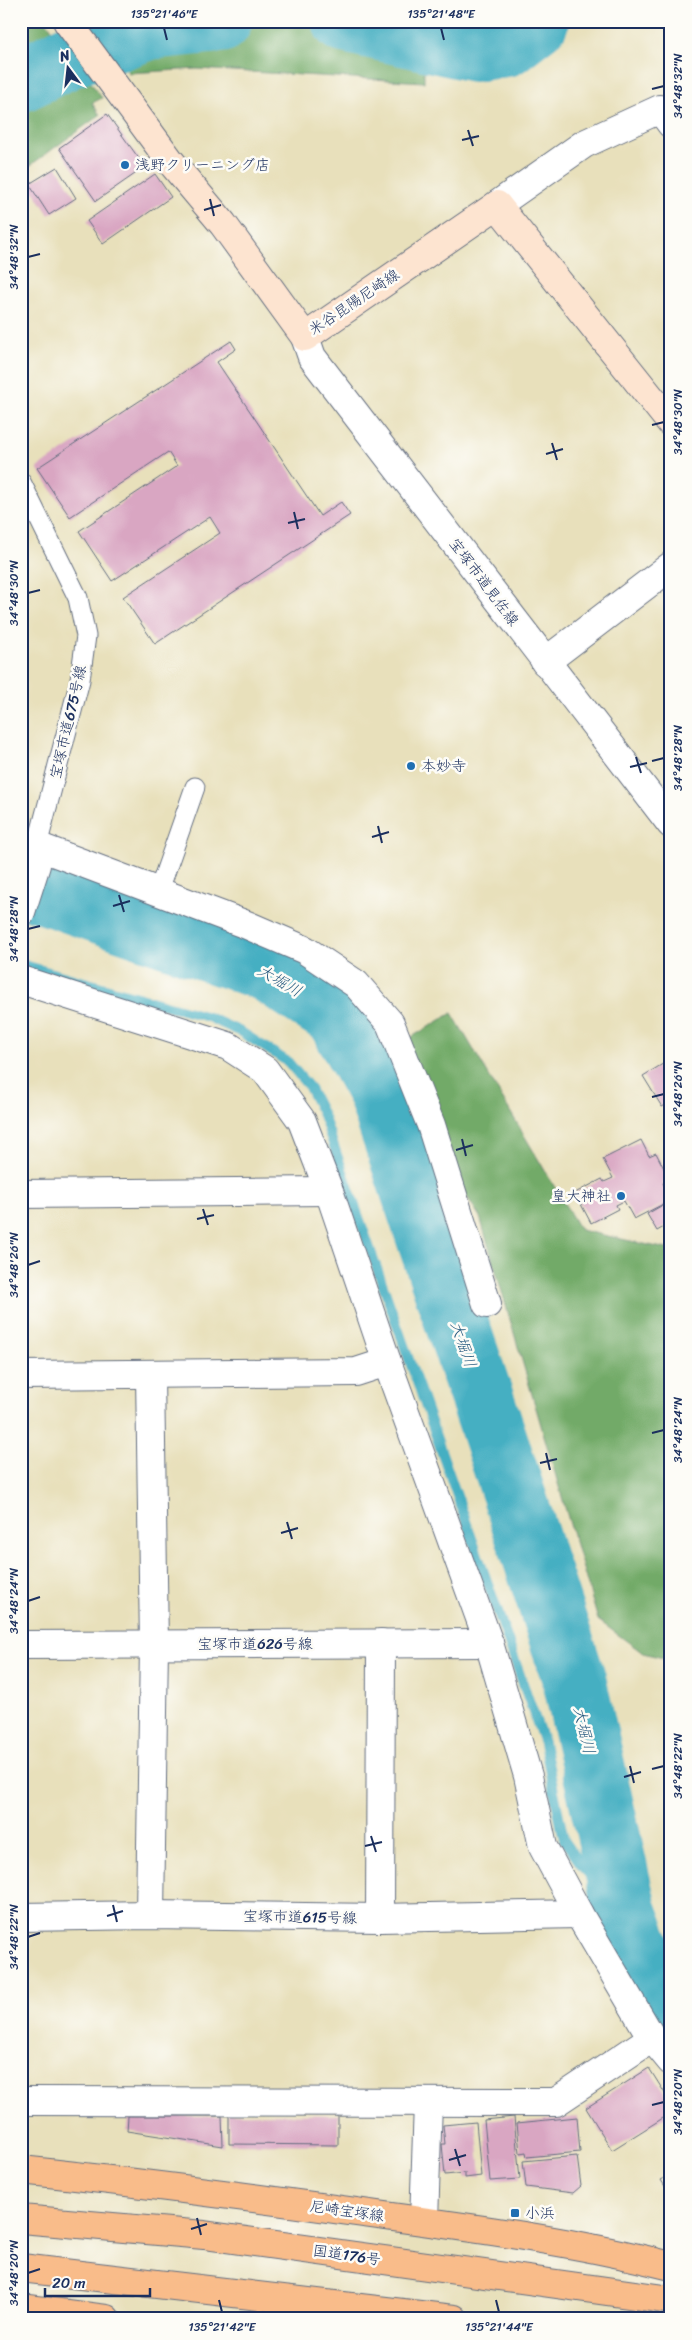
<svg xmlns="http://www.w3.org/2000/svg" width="692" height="2340" font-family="Sriracha,'Klee One',sans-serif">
<rect width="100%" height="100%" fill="#fdfcf7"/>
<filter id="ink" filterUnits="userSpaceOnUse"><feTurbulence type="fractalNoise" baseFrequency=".02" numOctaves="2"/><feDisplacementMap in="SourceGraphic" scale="10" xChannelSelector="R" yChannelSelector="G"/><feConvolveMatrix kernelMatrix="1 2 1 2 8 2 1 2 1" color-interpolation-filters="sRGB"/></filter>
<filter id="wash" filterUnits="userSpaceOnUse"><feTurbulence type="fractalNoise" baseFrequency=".0096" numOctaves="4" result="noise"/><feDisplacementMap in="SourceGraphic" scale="20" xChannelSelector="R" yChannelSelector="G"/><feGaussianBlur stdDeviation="1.12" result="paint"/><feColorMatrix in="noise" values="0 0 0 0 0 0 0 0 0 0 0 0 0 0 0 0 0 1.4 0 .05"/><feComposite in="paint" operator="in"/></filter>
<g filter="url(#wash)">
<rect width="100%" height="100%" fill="#e8e0bb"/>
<g fill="#72aa67" stroke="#466c62">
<polygon points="21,21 46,21 102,98 92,103 100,115 21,172"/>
<polygon points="89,21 424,21 424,82 197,69 129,73"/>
<polygon points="452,1013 580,1230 667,1249 671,1248 671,1660 643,1653 598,1620 480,1217 378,1057"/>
</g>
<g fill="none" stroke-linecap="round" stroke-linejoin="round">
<polyline stroke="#44afc2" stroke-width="10" points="24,965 208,1017 241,1032 288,1062 309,1087 323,1115 544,1743 564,1840 585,1870 625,1910"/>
<g stroke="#44afc2" stroke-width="64">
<polyline points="344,21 475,50 506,45 537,21"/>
<polyline points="21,80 70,56 149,28 220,21"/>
<polyline points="21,884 267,970 337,1016 379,1092 492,1428 574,1679 625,1910 654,1986 671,2007"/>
</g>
</g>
<g id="blocks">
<g fill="#d9a6c2">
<polygon points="107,114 145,167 96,201 59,148"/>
<polygon points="57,167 76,198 49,215 29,184"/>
<polygon points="155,174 171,197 103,244 87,221"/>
<polygon points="231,341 236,349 217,362 320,516 341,502 350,515 155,644 123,597 220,533 210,517 112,581 79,531 177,466 168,452 70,517 37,468"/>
<polygon points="671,1059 671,1102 662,1107 643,1076"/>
<polygon points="641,1140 649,1156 656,1153 670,1180 663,1183 671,1200 634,1219 624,1201 616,1205 618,1209 591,1223 575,1193 602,1179 604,1182 613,1178 603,1159"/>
<polygon points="668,1202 671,1207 671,1223 657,1231 647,1214"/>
<polygon points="649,2068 671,2103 671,2113 612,2150 586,2108"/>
<polygon points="229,2114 338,2115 338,2145 229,2144"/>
<polygon points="128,2116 222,2116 223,2146 127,2131"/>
<polygon points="514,2117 520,2179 490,2181 484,2120"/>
<polygon points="577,2117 580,2152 527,2157 526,2152 520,2153 517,2123"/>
<polygon points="476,2122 481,2176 465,2178 465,2173 445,2175 442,2144 445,2144 443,2125"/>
<polygon points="577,2156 581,2186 573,2193 526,2187 523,2161"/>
<polygon points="671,2174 671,2196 661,2180"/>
</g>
</g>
</g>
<g filter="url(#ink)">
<use href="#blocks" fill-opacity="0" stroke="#636d7f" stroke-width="1"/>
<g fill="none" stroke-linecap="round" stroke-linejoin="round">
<g stroke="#636d7f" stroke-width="21">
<g id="lane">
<polyline points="21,482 78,598 86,636 80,680 37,846 21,840"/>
<polyline points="158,893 195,787"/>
</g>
</g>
<g stroke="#636d7f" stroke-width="30">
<g id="street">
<polyline points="497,205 584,144 660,109 671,124"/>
<polyline points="305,337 312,357 671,824"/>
<polyline points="545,662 671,566"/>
<polyline points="21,912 36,865 37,846 247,925 305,950 356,984 390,1023 431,1125 487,1304"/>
<polyline points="21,980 228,1046 265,1070 302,1121 329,1191 387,1362 489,1643 528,1776 543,1847 579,1914 652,2038 671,2061"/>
<polyline points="21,1194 329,1191"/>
<polyline points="21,1375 356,1372 387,1362"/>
<polyline points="150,1375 154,1645 150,1915"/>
<polyline points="21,1645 489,1643"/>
<polyline points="21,1917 150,1915 380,1918 579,1914"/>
<polyline points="380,1918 381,1643"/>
<polyline points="21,2101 556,2102 652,2038"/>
<polyline points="424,2221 428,2103"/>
</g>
</g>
<g stroke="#636d7f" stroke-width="30">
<polyline id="secondary" points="67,21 171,162 223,224 305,337 497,205 671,423"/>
</g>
<g stroke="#636d7f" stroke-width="30">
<g id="primary">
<path d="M21,2170c122,13 243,29 364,46 96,13 192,26 286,50"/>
<polyline points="21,2308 106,2319"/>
</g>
</g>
<g stroke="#636d7f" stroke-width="30">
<g id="highway">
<polyline points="21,2219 204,2235 671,2300"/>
<polyline points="21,2268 454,2319"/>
</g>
</g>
<use href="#lane" stroke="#fff" stroke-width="19"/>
<use href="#street" stroke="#fff" stroke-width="28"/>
<use href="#secondary" stroke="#fde4d0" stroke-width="28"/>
<use href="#primary" stroke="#f9bc8a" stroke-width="28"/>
<use href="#highway" stroke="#f9bc8a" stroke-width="28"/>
</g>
</g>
<path fill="none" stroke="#1b2f5e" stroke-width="2" d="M164,28l3,12M441,28l3,12M652,89l12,-3M468,130l5,16M462,140l17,-4M210,199l4,17M204,210l17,-5M28,257l12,-3M652,425l12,-3M552,443l5,17M546,454l17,-5M294,512l4,17M288,523l17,-4M28,593l12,-3M636,757l5,16M652,761l12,-3M630,767l17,-4M378,826l4,17M372,837l17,-5M119,895l5,17M113,906l17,-5M28,929l12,-3M652,1097l12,-3M462,1139l4,17M456,1150l17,-5M203,1209l5,16M197,1219l17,-4M28,1265l12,-4M652,1433l12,-3M546,1453l4,17M540,1463l17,-4M287,1522l5,17M281,1533l17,-5M28,1601l12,-4M630,1766l4,17M652,1769l12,-3M624,1777l17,-5M371,1836l5,16M365,1846l17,-4M113,1905l4,17M107,1916l16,-5M28,1937l12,-4M652,2105l12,-3M455,2149l5,17M449,2160l17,-5M197,2218l4,17M191,2229l16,-5M28,2273l12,-4M219,2300l3,12M496,2300l3,12"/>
<g fill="#1f6fb2" stroke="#fdfcf7" stroke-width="2">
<circle cx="125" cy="165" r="5"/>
<circle cx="411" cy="766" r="5"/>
<circle cx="621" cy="1196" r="5"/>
<rect x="510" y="2208" width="10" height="10" rx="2.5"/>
</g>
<g text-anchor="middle" stroke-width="5" stroke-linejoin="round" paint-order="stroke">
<g font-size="15" fill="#1b2f5e" stroke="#fdfcf7" text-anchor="start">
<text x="135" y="170">浅野クリーニング店</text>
<text x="421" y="771">本妙寺</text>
<text x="611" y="1201" text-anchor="end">皇大神社</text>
<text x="525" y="2218">小浜</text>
</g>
<g font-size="15" fill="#1b2f5e" stroke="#fdfcf7">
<text transform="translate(354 302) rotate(-34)" y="5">米谷昆陽尼崎線</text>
<text transform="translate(484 582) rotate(53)" y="5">宝塚市道見佐線</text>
<text transform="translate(68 722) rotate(-77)" y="5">宝塚市道675号線</text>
<text x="255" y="1649">宝塚市道626号線</text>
<text transform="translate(300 1917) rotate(1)" y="5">宝塚市道615号線</text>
<text transform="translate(347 2211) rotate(8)" y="5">尼崎宝塚線</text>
<text transform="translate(347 2255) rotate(8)" y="5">国道176号</text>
</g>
<g font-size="16" font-style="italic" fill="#295c81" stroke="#fdfcf7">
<text transform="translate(280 980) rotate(30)" y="6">大堀川</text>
<text transform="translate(464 1344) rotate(71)" y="6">大堀川</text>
<text transform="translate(585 1730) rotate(77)" y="6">大堀川</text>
</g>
</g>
<rect width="692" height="2340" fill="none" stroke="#fdfcf7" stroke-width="55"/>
<g transform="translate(68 68) rotate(345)" stroke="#fdfcf7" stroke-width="4" paint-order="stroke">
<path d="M0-4L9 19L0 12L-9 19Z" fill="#1b2f5e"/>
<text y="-8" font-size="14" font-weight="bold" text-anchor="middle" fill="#1b2f5e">N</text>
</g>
<path d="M45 2288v8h105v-8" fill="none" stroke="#1b2f5e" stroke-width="2.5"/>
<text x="52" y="2288" font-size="15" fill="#1b2f5e" stroke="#fdfcf7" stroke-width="4" paint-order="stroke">20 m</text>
<rect x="28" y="28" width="636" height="2284" fill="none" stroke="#1b2f5e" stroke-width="2"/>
<g font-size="12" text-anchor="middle" fill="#1b2f5e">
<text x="164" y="18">135°21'46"E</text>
<text x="441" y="18">135°21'48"E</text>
<text transform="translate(678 86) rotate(-90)" y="4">34°48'32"N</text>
<text transform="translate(14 257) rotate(-90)" y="4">34°48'32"N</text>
<text transform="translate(678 422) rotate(-90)" y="4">34°48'30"N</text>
<text transform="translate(14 593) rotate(-90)" y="4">34°48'30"N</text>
<text transform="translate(678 758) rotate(-90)" y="4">34°48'28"N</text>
<text transform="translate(14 929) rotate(-90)" y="4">34°48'28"N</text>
<text transform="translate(678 1094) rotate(-90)" y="4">34°48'26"N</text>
<text transform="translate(14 1265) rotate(-90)" y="4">34°48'26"N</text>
<text transform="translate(678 1430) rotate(-90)" y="4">34°48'24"N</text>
<text transform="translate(14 1601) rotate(-90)" y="4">34°48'24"N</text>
<text transform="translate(678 1766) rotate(-90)" y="4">34°48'22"N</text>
<text transform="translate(14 1937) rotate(-90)" y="4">34°48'22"N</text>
<text transform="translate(678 2102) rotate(-90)" y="4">34°48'20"N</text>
<text transform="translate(14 2273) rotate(-90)" y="4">34°48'20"N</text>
<text x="222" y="2331">135°21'42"E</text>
<text x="499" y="2331">135°21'44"E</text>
</g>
</svg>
